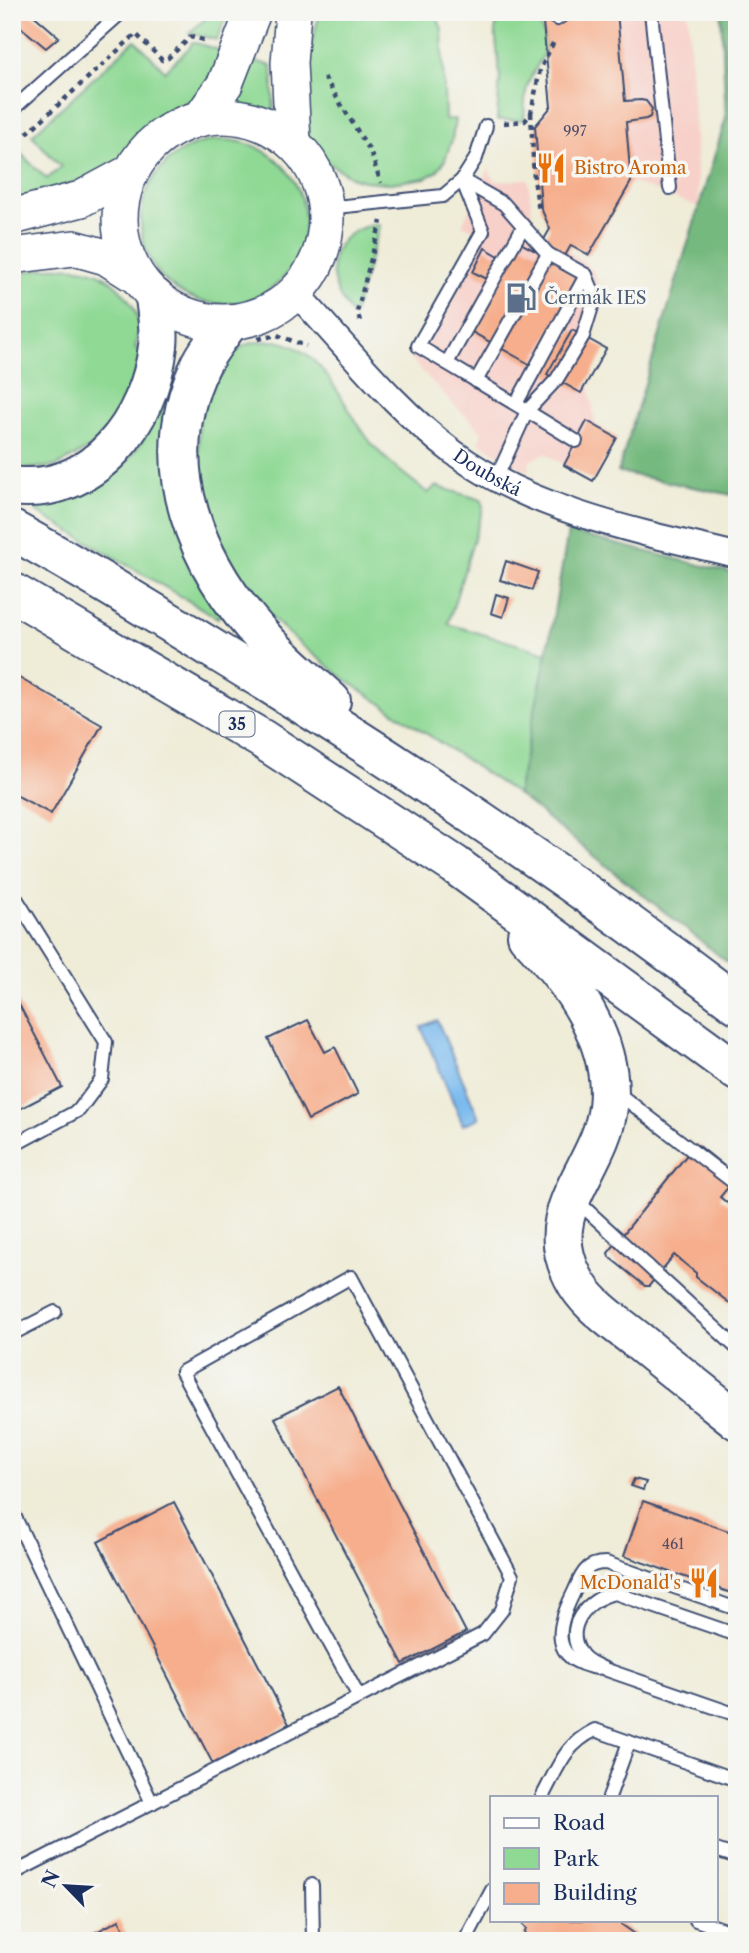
<svg xmlns="http://www.w3.org/2000/svg" width="749" height="1953" font-family="'Libre Caslon Text',serif">
<rect width="100%" height="100%" fill="#f6f6f2"/>
<filter id="ink" filterUnits="userSpaceOnUse"><feTurbulence type="fractalNoise" baseFrequency=".0143" numOctaves="2"/><feDisplacementMap in="SourceGraphic" scale="14" xChannelSelector="R" yChannelSelector="G"/><feConvolveMatrix kernelMatrix="1 2 1 2 8 2 1 2 1" color-interpolation-filters="sRGB"/></filter>
<filter id="wash" filterUnits="userSpaceOnUse"><feTurbulence type="fractalNoise" baseFrequency=".00686" numOctaves="4" result="noise"/><feDisplacementMap in="SourceGraphic" scale="28" xChannelSelector="R" yChannelSelector="G"/><feGaussianBlur stdDeviation="1.57" result="paint"/><feColorMatrix in="noise" values="0 0 0 0 0 0 0 0 0 0 0 0 0 0 0 0 0 1.4 0 .05"/><feComposite in="paint" operator="in"/></filter>
<g filter="url(#wash)">
<rect width="100%" height="100%" fill="#efecd8"/>
<g fill="#f7d0c9">
<polygon points="617,12 688,12 699,207 631,182 626,122 646,119 650,116 652,109 646,101 641,100 625,101"/>
<polygon points="489,168 491,176 496,181 528,179 532,214 535,223 546,237 582,260 595,273 600,296 597,314 586,338 571,330 547,374 581,393 588,381 596,426 587,422 564,465 545,453 530,461 528,472 479,442 482,431 451,402 410,358 483,232 462,225"/>
</g>
<g fill="#90d995" stroke="#56847a" stroke-width="2">
<polygon points="213,12 228,12 217,40 189,33"/>
<polygon points="320,12 435,12 442,29 445,120 455,119 452,140 444,162 436,172 425,178 390,183 364,181 351,177 318,156 306,131 306,67"/>
<path d="M501,12h31c26,40 9,38 -5,75 -3,10 -2,23 -3,33h-27l3,-44 -5,-46z"/>
<polygon points="135,40 165,71 190,47 192,42 223,51 215,71 192,102 155,128 115,165 100,175 12,201 12,155 17,150 47,179 61,167 32,135"/>
<polygon points="248,59 272,66 274,114 231,104"/>
<circle cx="223" cy="222" r="82"/>
<path d="M371,225h9l-27,91c-28,-34 -32,-77 18,-91z"/>
<path d="M45,268c14,0 31,-2 44,2 22,5 44,29 49,50 2,10 -1,19 -3,28l7,3 -7,24 -21,46 -24,27 -33,18 -45,4v-196z"/>
<path d="M276,341c50,8 67,68 96,103 16,19 37,34 56,49l8,-7 46,14 1,9 -35,115 99,29 -30,141 -171,-114 -46,-36 -50,-47 -41,-76 -11,-48 1,-51 14,-48 8,2c16,-31 20,-34 55,-35z"/>
<path d="M160,406l9,2 52,204 -3,6 -181,-106 -1,-5 6,-3c15,-5 33,-8 47,-15 35,-16 57,-49 71,-83z"/>
</g>
<g fill="#74b97e" stroke="#48746e" stroke-width="2">
<polygon points="721,12 737,12 737,496 618,472 726,118"/>
<polygon points="568,532 737,574 737,970 517,794 547,653"/>
</g>
<polygon fill="#7abaee" stroke="#4a74a6" stroke-width="2" points="437,1020 479,1118 463,1125 421,1027"/>
<g id="blocks">
<g fill="#f6ae8c">
<polygon points="12,12 30,12 59,37 46,48 12,20"/>
<polygon points="542,12 617,12 625,101 641,100 646,101 652,109 650,117 646,119 626,122 631,182 589,255 571,245 560,265 581,277 531,365 465,328 491,281 473,272 485,248 504,259 515,240 537,252 550,229 541,208 535,126 551,107"/>
<polygon points="572,330 606,349 581,393 547,374"/>
<polygon points="587,421 617,438 593,481 564,465"/>
<polygon points="506,561 538,572 532,590 500,580"/>
<polygon points="496,594 509,598 503,617 491,613"/>
<polygon points="12,674 102,725 51,814 12,793"/>
<polygon points="12,991 62,1087 12,1113"/>
<polygon points="308,1020 325,1052 335,1047 358,1094 308,1120 268,1039"/>
<polygon points="698,1145 734,1174 735,1179 720,1197 737,1211 737,1309 696,1277 696,1273 674,1255 649,1286 645,1286 609,1257 608,1253 694,1146"/>
<polygon points="338,1386 466,1632 403,1664 275,1418"/>
<polygon points="634,1479 646,1482 643,1490 631,1486"/>
<polygon points="643,1501 737,1534 737,1595 624,1556"/>
<polygon points="174,1502 289,1724 213,1764 98,1542"/>
<polygon points="119,1920 130,1941 79,1941"/>
<polygon points="518,1920 615,1920 645,1941 522,1941 526,1928"/>
</g>
</g>
</g>
<g filter="url(#ink)">
<use href="#blocks" fill-opacity="0" stroke="#3b4b70" stroke-width="2"/>
<g fill="none" stroke-linecap="round" stroke-linejoin="round">
<g stroke="#3b4b70" stroke-width="16">
<g id="lane">
<polyline points="546,12 557,19 567,12"/>
<polyline points="651,12 670,188"/>
<polyline points="12,110 122,12"/>
<polyline points="462,180 483,231 418,346 527,411 496,479"/>
<polyline points="462,180 504,204 548,254 476,381"/>
<polyline points="326,208 443,196 462,180 476,158 486,126"/>
<polyline points="447,363 523,227"/>
<polyline points="516,404 586,275 548,254"/>
<polyline points="576,441 527,411 557,379 583,336 595,297 586,275"/>
<polyline points="12,892 106,1042 102,1079 79,1110 12,1146"/>
<polyline points="615,1091 737,1185"/>
<polyline points="576,1200 737,1348"/>
<polyline points="12,1334 55,1312"/>
<polyline points="12,1511 152,1803"/>
<path d="M737,1635l-122,-42c-28,5 -54,36 -32,63 6,7 16,10 24,14l130,45"/>
<path d="M597,1668c-47,-8 -41,-40 -24,-74 4,-8 7,-18 13,-24 5,-6 13,-7 20,-7l131,46"/>
<path d="M542,1797c16,-29 22,-52 53,-67l34,12"/>
<polyline points="609,1797 629,1742 737,1780"/>
<polyline points="716,1850 737,1857"/>
<polyline points="12,1874 483,1634 502,1610 512,1576 351,1277 182,1372 359,1697"/>
<polyline points="312,1885 313,1941"/>
<polyline points="696,1920 737,1934"/>
<polyline points="465,1941 492,1890"/>
</g>
</g>
<g stroke="#3b4b70" stroke-width="28">
<g id="street">
<path id="s1" d="M296,293c50,53 99,116 157,159 79,59 190,81 284,103"/>
</g>
</g>
<g stroke="#3b4b70" stroke-width="38">
<g id="secondary">
<polyline points="293,12 289,63 293,142"/>
<circle cx="223" cy="219" r="103"/>
<polyline points="201,118 225,84 253,12"/>
<polyline points="12,217 81,199 131,172"/>
<polyline points="12,256 74,248 106,257 136,276"/>
</g>
</g>
<g stroke="#3b4b70" stroke-width="42">
<g id="highway">
<path d="M228,324c-9,13 -20,26 -27,40 -49,101 -5,203 68,280 19,20 41,38 62,57"/>
<path d="M12,486c82,11 138,-66 146,-140 2,-16 -1,-32 -3,-48"/>
<path d="M12,530c73,40 143,83 214,127 175,107 347,222 511,347"/>
<polyline points="12,592 262,739 455,865 737,1071"/>
<path d="M527,935c43,45 89,106 81,172 -7,61 -70,104 -35,170 13,27 42,45 64,63 33,27 66,53 100,80"/>
</g>
</g>
<g stroke="#3b4b70" stroke-width="4.5" stroke-dasharray="5 5" stroke-linecap="butt">
<polyline points="324,77 370,151 381,183"/>
<polyline points="531,113 534,179 539,211"/>
<polyline points="504,123 525,121 531,113 540,70 555,39"/>
<polyline points="12,147 136,34 162,60 168,58 191,37 207,41"/>
<polyline points="360,321 357,312 381,221"/>
<polyline points="258,339 277,335 306,346"/>
</g>
<use href="#lane" stroke="#fff" stroke-width="12"/>
<use href="#street" stroke="#fff" stroke-width="24"/>
<use href="#secondary" stroke="#fff" stroke-width="35"/>
<use href="#highway" stroke="#fff" stroke-width="38"/>
</g>
</g>
<defs>
<g id="restaurant-bare" transform="scale(2.415)"><path d="M-5-6h1v4h1v-4h1v4h1v-4h1v5L-1.5 .5V6h-2V.5L-5-1ZM5-6V6H3V1.5H1.5Q1.5-4 5-6Z" fill="#e8710a" stroke="#f6f6f2" stroke-width="2.5" paint-order="stroke"/></g>
<g id="fuel-bare" transform="scale(2.415)"><path d="M-5.5-6h7V0h2V4h1.3V-2.5L3-4.5l.8-.8L6-3V5H2.5V1h-1V6h-7ZM-4.2-4.7v3.2H.2V-4.7Z" fill="#5c6f8a" stroke="#f6f6f2" stroke-width="2.5" paint-order="stroke"/></g>
</defs>
<g fill-rule="evenodd">
<use href="#restaurant-bare" x="551" y="168"/>
<use href="#fuel-bare" x="521" y="298"/>
<use href="#restaurant-bare" x="704" y="1583"/>
</g>
<g text-anchor="middle" stroke-width="7" stroke-linejoin="round" paint-order="stroke">
<g font-size="14" fill="#524f6a">
<text x="575" y="136">997</text>
<text x="673" y="1549">461</text>
</g>
<rect fill="#f6f6f2" stroke="#5d6b8a" stroke-width="2" x="219.5" y="711.5" width="35" height="25" rx="5"/>
<g font-size="16" font-weight="bold" fill="#1b2f5e">
<text x="237" y="730">35</text>
</g>
<g font-size="18" fill="#c56008" stroke="#f6f6f2" text-anchor="start">
<text x="574" y="174">Bistro Aroma</text>
<text x="681" y="1589" text-anchor="end">McDonald's</text>
</g>
<g font-size="18" fill="#4e5e75" stroke="#f6f6f2" text-anchor="start">
<text x="544" y="304">Čermák IES</text>
</g>
<g font-size="18" fill="#1b2f5e" stroke="#f6f6f2">
<text dy="6" stroke="none"><textPath href="#s1" startOffset="264">Doubská</textPath></text>
</g>
</g>
<rect width="749" height="1953" fill="none" stroke="#f6f6f2" stroke-width="42"/>
<rect x="490" y="1796" width="228" height="126" fill="#f6f6f2" stroke="#9ea6b7" stroke-width="2"/>
<rect x="504" y="1818" width="35" height="10" fill="#ffffff" stroke="#9ea6b7" stroke-width="2"/>
<text x="553" y="1830" font-size="21" fill="#1b2f5e">Road</text>
<rect x="504" y="1848" width="35" height="21" fill="#90d995" stroke="#9ea6b7" stroke-width="2"/>
<text x="553" y="1866" font-size="21" fill="#1b2f5e">Park</text>
<rect x="504" y="1883" width="35" height="21" fill="#f6ae8c" stroke="#9ea6b7" stroke-width="2"/>
<text x="553" y="1900" font-size="21" fill="#1b2f5e">Building</text>
<g transform="translate(66 1886) rotate(295)" stroke="#f6f6f2" stroke-width="5" paint-order="stroke">
<path d="M0-5L12 26L0 18L-12 26Z" fill="#1b2f5e"/>
<text y="-10" font-size="19" font-weight="bold" text-anchor="middle" fill="#1b2f5e">N</text>
</g>
</svg>
